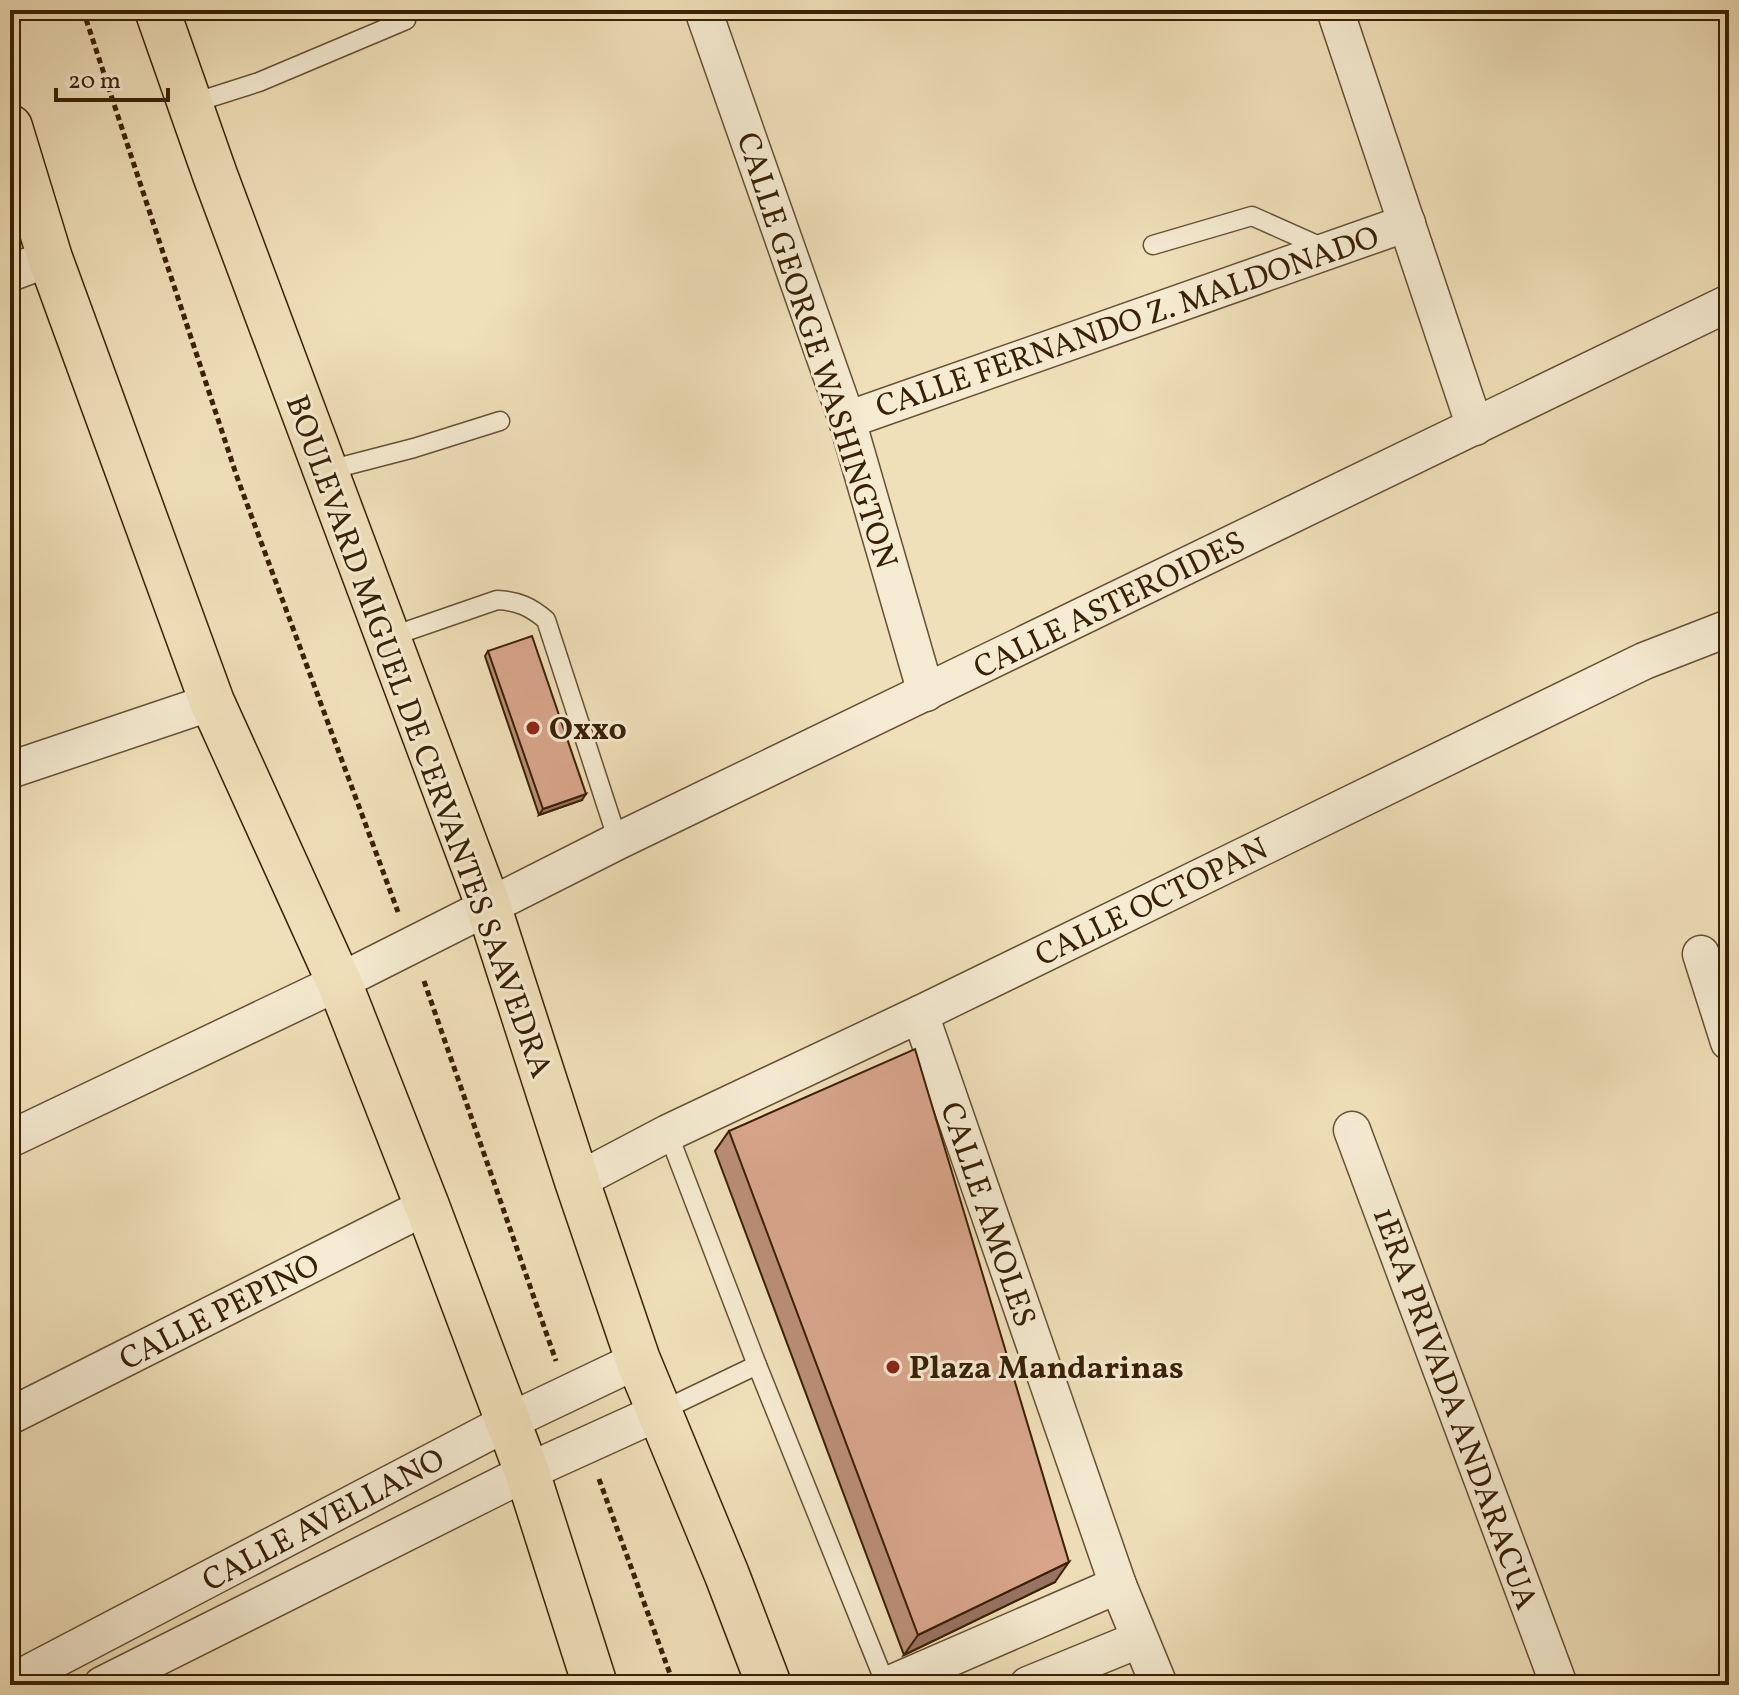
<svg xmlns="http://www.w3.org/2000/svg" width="1739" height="1695" font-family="Vollkorn,serif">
<rect width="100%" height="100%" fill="#f0e0ba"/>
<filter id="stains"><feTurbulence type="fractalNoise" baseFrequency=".0025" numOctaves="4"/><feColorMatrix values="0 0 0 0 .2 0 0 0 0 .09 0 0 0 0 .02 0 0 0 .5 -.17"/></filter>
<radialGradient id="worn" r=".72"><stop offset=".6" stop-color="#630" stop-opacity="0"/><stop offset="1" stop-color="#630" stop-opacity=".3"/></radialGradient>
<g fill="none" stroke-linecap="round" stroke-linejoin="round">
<g stroke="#675032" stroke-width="21">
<g id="lane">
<polyline points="190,104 259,82 406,20"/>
<polyline points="1153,245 1252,216 1326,249"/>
<polyline points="325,471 414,448 500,421"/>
<path d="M387,638l110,-38c21,1 34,7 49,20l72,221"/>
<polyline points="668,1133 757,1365 886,1685"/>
<polyline points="659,1412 757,1365"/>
</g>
</g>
<g stroke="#675032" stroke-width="39">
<g id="street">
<polyline points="703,10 847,420 926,693"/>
<polyline points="1335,10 1475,427"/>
<polyline points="10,273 50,258"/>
<polyline points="847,420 1407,223"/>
<polyline points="10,770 212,702"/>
<polyline points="1701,954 1729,1042"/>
<polyline points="920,1014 1118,1585 1159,1685"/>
<polyline points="1352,1130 1559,1685"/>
<polyline points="10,1139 339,982 618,841 1729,303"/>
<polyline points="577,1181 668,1133 920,1014 1644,661 1729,628"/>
<polyline points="10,1416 427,1206"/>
<polyline points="10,1683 508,1422 638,1360"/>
<polyline points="102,1685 527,1472 659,1412"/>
<polyline points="888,1685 1118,1585"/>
<polyline points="1028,1685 1138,1640"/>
</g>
</g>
<g stroke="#392004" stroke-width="47">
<g id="primary">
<polyline points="157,10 215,175 488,905 577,1181 638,1360 727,1575 769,1685"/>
<polyline points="10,127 50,258 212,702 339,982 427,1206 527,1472 595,1685"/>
</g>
</g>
<g stroke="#392004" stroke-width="5" stroke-dasharray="6 4" stroke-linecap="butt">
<polyline points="83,10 237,477 398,912"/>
<polyline points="424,981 556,1361"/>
<polyline points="599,1479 674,1685"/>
</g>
<use href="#lane" stroke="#f5ebd2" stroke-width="18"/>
<use href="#street" stroke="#f5ebd2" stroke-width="36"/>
<use href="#primary" stroke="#f0e0ba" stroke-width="44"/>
</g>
<g fill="#bb8f78" stroke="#392004" stroke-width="2">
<polygon points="488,651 582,800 539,815 485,656"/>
<polygon points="729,1131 1055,1582 904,1655 715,1151"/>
</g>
<g fill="#987462" stroke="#392004" stroke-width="2">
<polygon points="586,794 582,800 539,815 543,809"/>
<polygon points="1069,1562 1055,1582 904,1655 918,1635"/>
</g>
<g fill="#d9a68c" stroke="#392004" stroke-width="2">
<polygon points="532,636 586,794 543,809 488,651"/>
<polygon points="915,1049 1069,1562 918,1635 729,1131"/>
</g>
<g fill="#8f2418" stroke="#f5ebd2" stroke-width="3">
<circle cx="533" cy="728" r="8"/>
<circle cx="893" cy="1367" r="8"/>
</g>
<g text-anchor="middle" stroke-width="6" stroke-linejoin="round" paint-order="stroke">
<g font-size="32" fill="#392004" stroke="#f5ebd2">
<text transform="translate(1127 321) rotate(-19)" y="11">CALLE FERNANDO Z. MALDONADO</text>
<text transform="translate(818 350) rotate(72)" y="11">CALLE GEORGE WASHINGTON</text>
<text transform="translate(1109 604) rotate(-26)" y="11">CALLE ASTEROIDES</text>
<text transform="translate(420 736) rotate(70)" y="11">BOULEVARD MIGUEL DE CERVANTES SAAVEDRA</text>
<text transform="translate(1151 901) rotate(-26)" y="11">CALLE OCTOPAN</text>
<text transform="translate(989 1214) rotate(71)" y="11">CALLE AMOLES</text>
<text transform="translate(219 1311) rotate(-27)" y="11">CALLE PEPINO</text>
<text transform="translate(1456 1408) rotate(70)" y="11">1ERA PRIVADA ANDARACUA</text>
<text transform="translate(323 1519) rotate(-28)" y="11">CALLE AVELLANO</text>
</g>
<g font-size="32" font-weight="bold" fill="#392004" stroke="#f5ebd2" text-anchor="start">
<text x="549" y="739">Oxxo</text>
<text x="909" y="1378">Plaza Mandarinas</text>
</g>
</g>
<rect width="1739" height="1695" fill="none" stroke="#f0e0ba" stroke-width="40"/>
<rect x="12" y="12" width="1715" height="1671" fill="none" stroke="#392004" stroke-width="4"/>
<rect x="20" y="20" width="1699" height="1655" fill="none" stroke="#392004" stroke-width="2"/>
<path d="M56 88v12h112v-12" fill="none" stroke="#392004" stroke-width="4"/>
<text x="68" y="88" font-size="24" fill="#392004" stroke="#f5ebd2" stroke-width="6" paint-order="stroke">20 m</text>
<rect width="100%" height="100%" filter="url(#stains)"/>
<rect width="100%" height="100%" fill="url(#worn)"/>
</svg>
